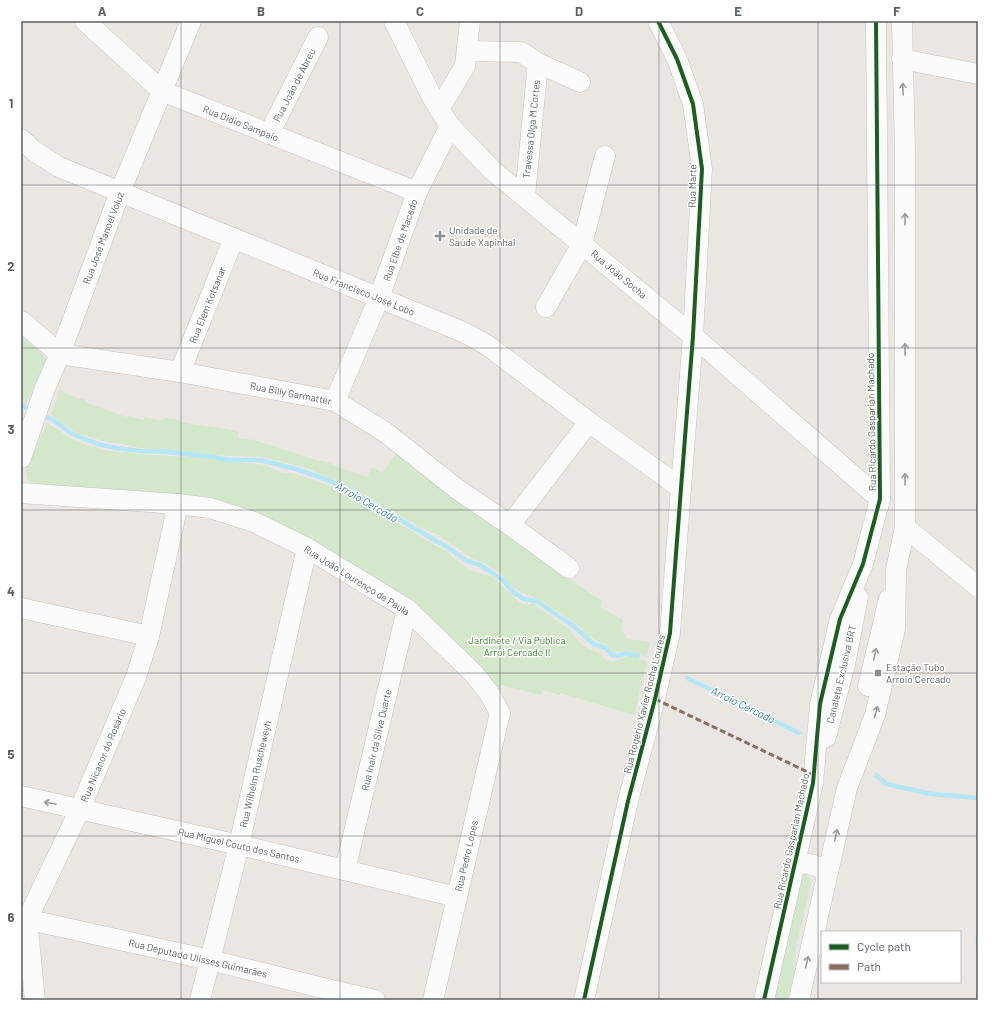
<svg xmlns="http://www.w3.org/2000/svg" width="999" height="1021" font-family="Barlow,sans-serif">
<rect width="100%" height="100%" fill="#eae7e2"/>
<g fill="#d3e7cb">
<polygon points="21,335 43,355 46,360 26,404 21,400"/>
<path d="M60,390l9,5 16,5v2l41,15 2,-1 15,4 2,-3 18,4 2,-3 15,2v2l58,9v7l16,2 65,21c11,-1 17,7 27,9 7,2 14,4 21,7l5,-10 10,6 16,-23 190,142 15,9 -3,6 23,13 -2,10 7,9 22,3 -3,15 -20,-7 -12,3c-4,-2 -4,-4 -7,-7 -5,-5 -10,-1 -17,-10h-4l-6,-8 -15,-11 -30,-19 -22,-9 -11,-13 -17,-12 -13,-5 -34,-24 -20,-8 -55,-33 -57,-26 -45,-11 -34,-1 -88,-8 -23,-5h-7l-34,-10 -15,-10 -10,-9z"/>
<path d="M47,423l27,17 14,6 28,6h10l13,2 67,4 59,7 18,8h8l34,11 16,9 16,5 8,6 22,14 24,12 9,7 26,14 22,19 24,6 27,26c5,3 9,4 14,1l10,8 25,17 6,8 10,10 18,9 3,5 9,2 15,-7 18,7 -13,53 -74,-22v2l-17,-5 -2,5 -40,-10 -2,7 -217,-166 -252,-41 -3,-7 -1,-11z"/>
<polygon points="804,873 808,876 811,882 795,952 796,981 791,1000 771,1000 802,874"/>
</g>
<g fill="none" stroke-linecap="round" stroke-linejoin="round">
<g stroke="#b5e6f6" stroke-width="4.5">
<polyline points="21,405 32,410"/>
<polyline points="40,414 53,420 72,434 98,444 116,448 141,451 168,452 214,457 228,460 260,460 296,469 328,480 353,492 450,549 467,561 480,565 491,572 504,581 513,592 524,599 536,601 572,625 594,644 606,648 612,655 617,656 626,653 638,656"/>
<polyline points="687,678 799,733"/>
<polyline points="876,775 886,784 932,794 978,798"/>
<polyline points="978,938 978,943"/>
</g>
<g stroke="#c5c5c4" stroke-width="21">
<g id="minor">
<polyline points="85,21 162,91 417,192"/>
<polyline points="394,21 432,97 450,126 492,170 693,336 880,499"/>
<polyline points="467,51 521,52 538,63 580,82"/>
<polyline points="902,59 978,74"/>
<polyline points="439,109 465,66 470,21"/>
<polyline points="269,134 318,37"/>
<polyline points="21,139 34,151 59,167 463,332 487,345 589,422 681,488"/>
<polyline points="525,196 538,63"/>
<polyline points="546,307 582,244 605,156"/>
<polyline points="21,321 60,354 180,372 335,401 385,432 457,489 510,525 569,568"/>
<polyline points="180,372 234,238"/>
<polyline points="335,401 379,298 417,192 450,126"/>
<polyline points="21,458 45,388 60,354 120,192 191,21"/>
<polyline points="21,493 178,504 210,508 254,522 307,548 407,609 474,674 489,693 500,713 433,1000"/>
<polyline points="510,525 589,422"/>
<polyline points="905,527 978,587"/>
<polyline points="21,608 149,636"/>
<polyline points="868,686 889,599"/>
<polyline points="826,737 845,664 858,597"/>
<polyline points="21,796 239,845 457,897"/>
<path d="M795,863c13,1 24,0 32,12"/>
<polyline points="345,870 407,609"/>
<polyline points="21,918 210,960 323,988 375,1000"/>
<polyline points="35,1000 27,920 80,809 136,677 149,636 178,504"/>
<polyline points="200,1000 239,845 307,548"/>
<polyline points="584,1000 628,801 655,699 670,633 681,488 693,336 702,169 693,104 677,59 658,21"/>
<polyline points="764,1000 813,783 820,704 840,619 863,564 880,499 876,21"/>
<polyline points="799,1000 847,788 875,715 895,629 896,570 905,527 905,152 902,21"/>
</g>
</g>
<use href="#minor" stroke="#fcfbfb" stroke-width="20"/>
<polyline stroke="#8d6e63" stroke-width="3" stroke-dasharray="6 3" stroke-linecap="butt" points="655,699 814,775"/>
<g stroke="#fff" stroke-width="6">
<g id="cycleway">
<polyline points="584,1000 628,801 655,699 670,633 681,488 693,336 702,169 693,104 677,59 658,21"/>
<polyline points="764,1000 813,783 820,704 840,619 863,564 880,499 876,21"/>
</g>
</g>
<use href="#cycleway" stroke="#1b5e20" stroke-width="4"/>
</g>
<defs><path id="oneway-shaft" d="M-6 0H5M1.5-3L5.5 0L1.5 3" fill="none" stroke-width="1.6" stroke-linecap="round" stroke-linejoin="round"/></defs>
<g stroke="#9a9d9f">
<use href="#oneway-shaft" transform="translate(903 89) rotate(-92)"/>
<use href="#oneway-shaft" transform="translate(905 219) rotate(-90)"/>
<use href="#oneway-shaft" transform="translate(905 349) rotate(-90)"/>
<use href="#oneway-shaft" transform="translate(905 479) rotate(-90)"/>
<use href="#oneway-shaft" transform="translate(875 654) rotate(-78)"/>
<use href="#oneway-shaft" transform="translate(876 712) rotate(-74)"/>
<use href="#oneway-shaft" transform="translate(50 803) rotate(-168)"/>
<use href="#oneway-shaft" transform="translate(836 835) rotate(-77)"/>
<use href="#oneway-shaft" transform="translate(807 962) rotate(-77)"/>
</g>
<path fill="none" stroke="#595f62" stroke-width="1" stroke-opacity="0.55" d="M181,21v979M340,21v979M500,21v979M659,21v979M818,21v979M21,185h957M21,348h957M21,510h957M21,673h957M21,836h957"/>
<g fill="#8c8f8f" stroke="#fff" stroke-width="1.5">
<path d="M438 230h4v4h4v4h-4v4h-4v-4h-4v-4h4z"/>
<rect x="874" y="669" width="8" height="8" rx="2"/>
</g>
<g text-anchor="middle" stroke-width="3" stroke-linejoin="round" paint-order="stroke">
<g font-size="10" fill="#595f62" stroke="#fff">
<text transform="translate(294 85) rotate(-63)" y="4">Rua João de Abreu</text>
<text transform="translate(241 123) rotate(22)" y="4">Rua Didio Sampaio</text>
<text transform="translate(531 129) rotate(-84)" y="4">Travessa Olga M Cortes</text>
<text transform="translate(692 186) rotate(-89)" y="4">Rua Marte</text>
<text transform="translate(103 238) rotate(-69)" y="4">Rua José Manoel Voluz</text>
<text transform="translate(400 240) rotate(-71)" y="4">Rua Elbe de Macedo</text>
<text transform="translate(619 274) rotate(40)" y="4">Rua João Socha</text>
<text transform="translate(364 292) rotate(22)" y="4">Rua Francisco José Lobo</text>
<text transform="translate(207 305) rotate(-68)" y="4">Rua Elem Kotsanar</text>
<text transform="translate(291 393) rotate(11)" y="4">Rua Billy Garmatter</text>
<text transform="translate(871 422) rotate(-91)" y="4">Rua Ricardo Gasparian Machado</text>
<text transform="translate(357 580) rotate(32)" y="4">Rua João Lourenço de Paula</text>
<text transform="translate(841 674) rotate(-77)" y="4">Canaleta Exclusiva BRT</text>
<text transform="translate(644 704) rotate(-76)" y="4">Rua Rogério Xavier Rocha Loures</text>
<text transform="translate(376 740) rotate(-77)" y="4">Rua Inair da Silva Duarte</text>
<text transform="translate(103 755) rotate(-67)" y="4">Rua Nicanor do Rosário</text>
<text transform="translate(255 774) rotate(-77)" y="4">Rua Wilhelm Ruscheweyh</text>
<text transform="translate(791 841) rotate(-78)" y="4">Rua Ricardo Gasparian Machado</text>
<text transform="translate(239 845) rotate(13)" y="4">Rua Miguel Couto dos Santos</text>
<text transform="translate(466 856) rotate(-77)" y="4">Rua Pedro Lopes</text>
<text transform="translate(198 958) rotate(13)" y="4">Rua Deputado Ulisses Guimarães</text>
</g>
<g font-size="10" fill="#595f62" stroke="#fff" text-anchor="start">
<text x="449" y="234">Unidade de<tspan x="449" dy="12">Saúde Xapinhal</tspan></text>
<text x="886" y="671">Estação Tubo<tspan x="886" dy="12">Arroio Cercado</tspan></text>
</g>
<g font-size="10" fill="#39852e" stroke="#fff">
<text x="517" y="644">Jardinete / Via Pública<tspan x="517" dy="12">Arroi Cercado II</tspan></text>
</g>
<g font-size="11" font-style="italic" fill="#2f7ea6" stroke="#fff">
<text transform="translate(367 502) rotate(30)" y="4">Arroio Cercado</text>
<text transform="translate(743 705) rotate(26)" y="4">Arroio Cercado</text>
</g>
</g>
<rect width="999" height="1021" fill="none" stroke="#ffffff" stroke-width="44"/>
<rect x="821" y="931" width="140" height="52" fill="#ffffff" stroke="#bdbfc0"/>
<rect x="829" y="944" width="20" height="6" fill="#1b5e20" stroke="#bdbfc0"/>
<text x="857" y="951" font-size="12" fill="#595f62">Cycle path</text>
<rect x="829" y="964" width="20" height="6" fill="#8d6e63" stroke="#bdbfc0"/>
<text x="857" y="971" font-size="12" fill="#595f62">Path</text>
<rect x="22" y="22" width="955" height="977" fill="none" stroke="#595f62" stroke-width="1.5"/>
<g font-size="13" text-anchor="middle" font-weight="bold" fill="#595f62">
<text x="102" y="16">A</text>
<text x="261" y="16">B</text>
<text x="420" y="16">C</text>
<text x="579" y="16">D</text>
<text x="738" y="16">E</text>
<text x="897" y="16">F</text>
<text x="11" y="108">1</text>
<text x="11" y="271">2</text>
<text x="11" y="434">3</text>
<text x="11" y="596">4</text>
<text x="11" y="759">5</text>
<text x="11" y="922">6</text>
</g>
</svg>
